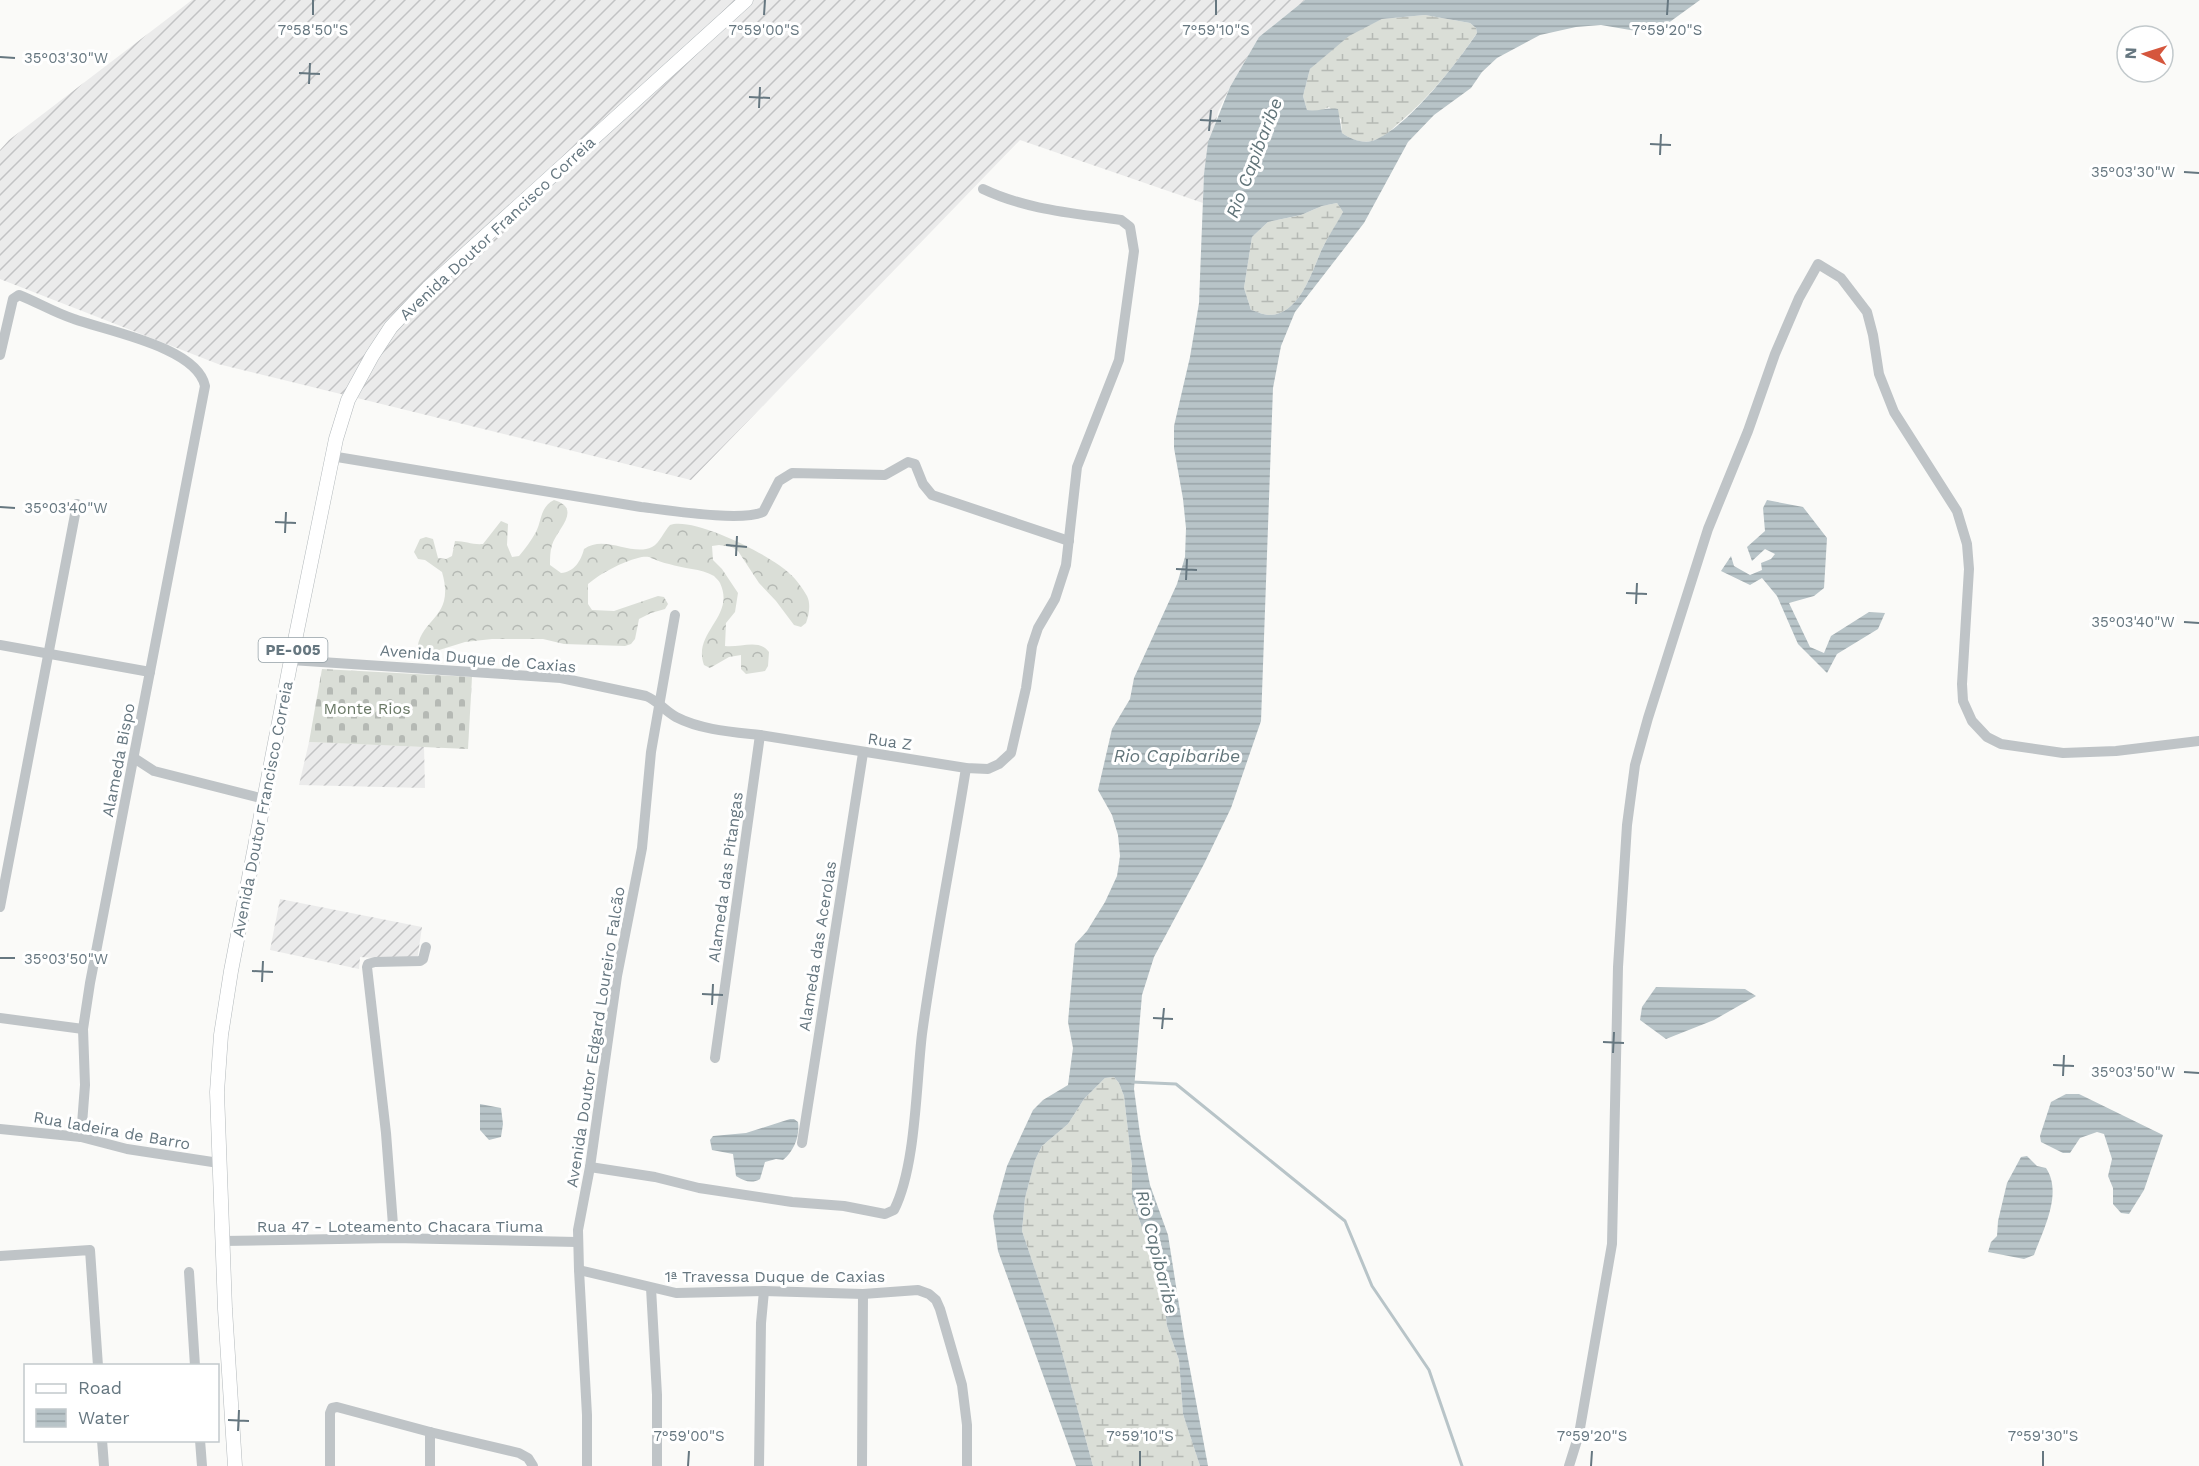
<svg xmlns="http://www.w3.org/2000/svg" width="2199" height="1466" font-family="'Work Sans',sans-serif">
<defs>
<pattern id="industrial-furrows" width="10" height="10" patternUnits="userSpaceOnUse" patternTransform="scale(1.5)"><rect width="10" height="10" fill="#ebebeb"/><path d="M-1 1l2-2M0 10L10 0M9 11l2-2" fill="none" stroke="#c2c3c4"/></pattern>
<pattern id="forest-crowns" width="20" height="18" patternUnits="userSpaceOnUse" patternTransform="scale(1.5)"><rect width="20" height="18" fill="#daded7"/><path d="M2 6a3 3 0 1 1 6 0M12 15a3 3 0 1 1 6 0" fill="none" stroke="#b5b9b4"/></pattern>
<pattern id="wetland-marsh" width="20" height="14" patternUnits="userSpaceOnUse" patternTransform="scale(1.5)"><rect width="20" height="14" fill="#daded7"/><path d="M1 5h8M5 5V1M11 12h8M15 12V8" fill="none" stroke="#b5b9b4"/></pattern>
<pattern id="cemetery-stones" width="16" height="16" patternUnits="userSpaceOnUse" patternTransform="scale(1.5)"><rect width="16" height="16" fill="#daded7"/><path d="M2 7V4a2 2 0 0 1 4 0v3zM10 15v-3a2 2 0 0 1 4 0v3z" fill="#b5b9b4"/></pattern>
<pattern id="water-rules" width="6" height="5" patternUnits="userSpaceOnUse" patternTransform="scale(1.5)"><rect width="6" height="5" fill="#b8c4c8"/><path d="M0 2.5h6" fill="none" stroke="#99a4a8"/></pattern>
</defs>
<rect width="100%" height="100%" fill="#fafaf8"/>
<g fill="url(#industrial-furrows)">
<polygon points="192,0 1305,0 1259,37 1230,87 1218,112 1204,174 1203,203 1020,140 691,480 218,364 0,279 0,150 9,140"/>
<polygon points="309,742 424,747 425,788 299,785"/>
<polygon points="280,899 422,927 417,961 360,957 359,969 270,950"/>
</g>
<path fill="url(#forest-crowns)" d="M554,500c29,9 3,29 -2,45 -2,6 -2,13 -2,20l11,8c13,-1 20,-12 23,-24 21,-15 48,8 68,-2 8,-4 12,-16 18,-22 23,-9 103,31 120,49 6,5 13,15 17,22 4,8 2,19 -1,27l-5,4 -7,-2 -18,-24 -17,-18 -21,-32 -6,-4 -13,-2 -7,1 1,14 9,9 16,24 -3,19 -9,11 -1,23c15,2 34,-8 44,6l-1,14 -3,5 -19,3 -5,-5v-14l-12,2 -19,11 -6,-3c-12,-33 32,-48 16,-82 -1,-2 -4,-5 -6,-7 -13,-8 -31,-7 -45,-12 -6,-1 -12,-4 -18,-6 -3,-2 -9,-1 -13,0 -16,4 -37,15 -50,26v20l4,6 22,1 44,-15 6,1 4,7 -3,5 -14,4 -12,6 -4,20 -4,5 -6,2 -61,-2 -21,-5h-51l-27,3 -42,13 -6,-3c2,-35 39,-32 25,-80l-17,-12 -7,-1 -4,-7 6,-13 6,-2 7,2 5,19 8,1 6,-3 3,-15c10,0 18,4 28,3l18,-23 7,3 -1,21 5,12 7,-1c6,-7 12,-15 17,-24 6,-12 4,-25 18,-32z"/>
<g fill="url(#wetland-marsh)">
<path d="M1425,15l45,8 6,5 1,5c-22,32 -47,64 -77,89 -7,6 -14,14 -23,17 -12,6 -25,1 -35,-6l-1,-14 -12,-12 -11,5 -11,-2 -4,-14 7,-27 39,-34 33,-16z"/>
<path d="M1337,203l6,9c-6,13 -15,24 -21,37 -10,22 -22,66 -53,66 -6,0 -13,-4 -18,-5l-7,-22 8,-51 16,-15 33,-7 21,-9z"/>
<polygon points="1114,1077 1119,1083 1124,1096 1132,1166 1132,1199 1162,1284 1167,1326 1179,1360 1183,1414 1200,1466 1093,1466 1057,1334 1022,1231 1025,1198 1035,1160 1042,1146 1068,1124 1084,1099 1105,1078"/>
</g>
<polygon fill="url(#cemetery-stones)" points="322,669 472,677 468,749 309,742"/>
<g fill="url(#water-rules)" fill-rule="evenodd">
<path d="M1305,0h395l-40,29 -24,2 -35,-6 -25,2 -36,8 -43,23 -15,14 -11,16 -37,27 -26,27 -44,81 -69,89 -14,34 -8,42 -12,333 -30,87 -27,56 -50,93 -12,38 -8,94 6,45 10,51 18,50 16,102 24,129h-8l-17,-52 -4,-54 -12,-34 -5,-42 -30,-85v-33l-8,-70 -5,-13 -5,-6 -9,1 -21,21 -16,25 -26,22 -7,14 -10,38 -3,33 35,103 36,132h-17l-78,-215 -5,-35 14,-50 26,-56 10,-10 25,-15 5,-37 -5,-26 7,-78 12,-13 18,-29 12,-26 3,-20 -2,-21 -6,-20 -14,-25 14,-61 18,-30 4,-21 43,-94 8,-27 1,-29 -3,-29 -9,-51v-22l16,-69 9,-54 5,-129 4,-32 22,-55 29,-50zM1425,15l45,8 6,5 1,5c-20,30 -67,91 -100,106 -11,6 -25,1 -35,-6l-4,-24c-12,-2 -20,3 -31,1l-4,-14 7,-27 39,-33 33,-17zM1337,203l6,9c-7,13 -15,24 -21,37 -10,22 -22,66 -53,66 -6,0 -13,-4 -18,-5l-7,-22 8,-51 16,-15 33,-7 21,-9z"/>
<polygon points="1767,500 1803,507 1827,538 1824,588 1814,596 1789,603 1810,647 1824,653 1831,636 1869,612 1885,613 1878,629 1837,654 1827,673 1798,644 1777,596 1762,578 1750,585 1721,571 1731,556 1734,566 1750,575 1762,570 1761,563 1771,559 1775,554 1765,549 1752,561 1747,547 1765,531 1763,508"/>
<polygon points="1656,987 1745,989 1756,996 1714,1020 1666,1039 1640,1020 1642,1007"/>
<polygon points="2066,1094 2079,1094 2163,1135 2144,1190 2129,1214 2121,1213 2113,1204 2113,1188 2108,1176 2112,1159 2104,1134 2097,1132 2080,1138 2070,1153 2063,1153 2041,1142 2040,1136 2051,1102"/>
<polygon points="480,1104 501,1108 503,1124 501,1137 489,1140 480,1130"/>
<path d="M790,1119h4l4,3c2,14 -4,29 -15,38l-7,-1 -11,3 -5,17c-8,5 -16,2 -24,-3l-3,-22 -21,-4 -2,-10 3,-4 33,-3z"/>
<path d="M2027,1156l10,10 9,2c17,25 -3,62 -12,87l-10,4 -36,-7 3,-10 6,-6 1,-15 9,-38 14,-26z"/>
</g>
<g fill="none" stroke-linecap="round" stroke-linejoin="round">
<polyline stroke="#b8c4c8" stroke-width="3" points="1132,1082 1176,1084 1345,1221 1372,1286 1429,1370 1462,1466"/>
<g stroke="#b3b9bc" stroke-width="15">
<polyline id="major" points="235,1466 225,1309 217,1092 221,1035 231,971 291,660 336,439 348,400 372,356 391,327 428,288 746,0"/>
</g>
<g stroke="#bfc4c7" stroke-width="10">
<path d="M0,355l13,-56 6,-4c18,7 36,18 55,24 33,12 123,28 131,67l-115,597 -7,46 2,56 -4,52"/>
<path d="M331,456l310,51c27,3 99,15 122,5l16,-31 13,-8 93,2 23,-13 7,2 8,20 9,11 137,46"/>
<polyline points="0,645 150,672"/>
<path d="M291,660l270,18 85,18c12,5 19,15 30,21 25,13 57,15 84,18l206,33 22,1 11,-5 12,-11 15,-65 6,-42 6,-18 17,-29 11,-34 11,-98 42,-107 15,-109 -4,-24 -9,-7c-47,-7 -94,-10 -138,-31"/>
<polyline points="134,758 154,771 264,799"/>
<polyline points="0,907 77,504"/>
<polyline points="0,1018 83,1029"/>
<polyline points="715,1058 760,735"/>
<polyline points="0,1129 81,1137 127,1149 219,1163"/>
<polyline points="802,1143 863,753"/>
<path d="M590,1167l65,10 44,11 93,14 52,4 41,8 9,-4c22,-43 22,-126 28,-176 12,-89 30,-177 44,-266"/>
<polyline points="394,1238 386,1133 367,967 368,964 375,962 420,961 423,959 426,947"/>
<polyline points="223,1241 394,1238 577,1242"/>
<polyline points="0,1256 90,1250 98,1366"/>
<polyline points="579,1270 676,1293 764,1291 863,1294 918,1290 929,1294 936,1300 940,1309 962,1385 967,1425 967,1466"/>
<polyline points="189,1272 195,1366"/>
<polyline points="651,1288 657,1395 657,1466"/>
<polyline points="430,1432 430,1466"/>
<polyline points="102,1440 104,1466"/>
<polyline points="200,1440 202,1466"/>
<polyline points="330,1466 330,1413 332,1408 337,1407 430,1432 519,1453 528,1458 533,1466"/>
<polyline points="587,1466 587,1415 579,1270 578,1230 590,1167 617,976 642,848 651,752 675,615"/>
<polyline points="759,1466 761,1323 764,1291"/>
<polyline points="862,1466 863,1294"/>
<polyline points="1569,1466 1579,1434 1612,1244 1618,967 1627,825 1635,765 1648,718 1708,529 1748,431 1775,354 1799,298 1818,264 1841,278 1867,312 1873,335 1879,374 1894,412 1957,511 1967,544 1969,569 1962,684 1963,701 1972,721 1987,737 2001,744 2063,753 2116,751 2199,741"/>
</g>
<use href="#major" stroke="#fff" stroke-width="14"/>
</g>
<path fill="none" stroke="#667780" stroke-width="2" d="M313,15v-15M764,15l1,-15M1216,15v-15M1667,15l1,-15M0,57l15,1M299,73l21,1M309,84l1,-21M749,97l21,1M759,108l1,-21M1200,120l21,1M1209,131l2,-21M1650,144l21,1M1660,155l1,-21M2184,172l15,1M0,507l15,1M275,522l21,1M285,533l1,-21M726,545l21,2M736,556l1,-20M1176,569l21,1M1186,580l1,-21M1626,593l21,1M1636,604l1,-21M2184,622l15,1M0,958h15M252,971l21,1M262,982l1,-21M702,994l21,1M712,1005l1,-21M1153,1018l20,1M1162,1029l2,-21M1603,1042l21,1M1613,1053l1,-21M2053,1065l21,1M2184,1072l15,1M2063,1076l1,-21M228,1420l21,1M238,1431l1,-21M688,1466l1,-15M1140,1466v-15M1591,1466l1,-15M2043,1466v-15"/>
<g text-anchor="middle" stroke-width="6" stroke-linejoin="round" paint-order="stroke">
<rect fill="#fff" stroke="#94a0a6" stroke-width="1.5" x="258.5" y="638" width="69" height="24" rx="4.5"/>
<g font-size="15" font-weight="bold" fill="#667780">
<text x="293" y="655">PE-005</text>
</g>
<g font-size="16" fill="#667780" stroke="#fff">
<text transform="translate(497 228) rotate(-43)" y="6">Avenida Doutor Francisco Correia</text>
<text transform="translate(478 658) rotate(5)" y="6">Avenida Duque de Caxias</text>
<text transform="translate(890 741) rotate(8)" y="6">Rua Z</text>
<text transform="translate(118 760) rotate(-79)" y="6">Alameda Bispo</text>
<text transform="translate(262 809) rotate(-79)" y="6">Avenida Doutor Francisco Correia</text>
<text transform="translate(725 877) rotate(-82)" y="6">Alameda das Pitangas</text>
<text transform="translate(817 946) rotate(-81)" y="6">Alameda das Acerolas</text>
<text transform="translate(595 1037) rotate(-81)" y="6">Avenida Doutor Edgard Loureiro Falcão</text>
<text transform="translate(112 1130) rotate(10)" y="6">Rua ladeira de Barro</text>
<text x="400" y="1232">Rua 47 - Loteamento Chacara Tiuma</text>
<text x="775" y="1282">1ª Travessa Duque de Caxias</text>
</g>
<g font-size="16" fill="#6a7966" stroke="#fff">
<text x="367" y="714">Monte Rios</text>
</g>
<g font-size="18" font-style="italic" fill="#62757a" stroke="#fff">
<text transform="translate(1254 158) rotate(-69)" y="6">Rio Capibaribe</text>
<text x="1177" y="762">Rio Capibaribe</text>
<text transform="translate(1157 1252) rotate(76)" y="6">Rio Capibaribe</text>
</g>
</g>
<g font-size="15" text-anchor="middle" fill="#667780" stroke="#fff" stroke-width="6" stroke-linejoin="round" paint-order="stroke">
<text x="313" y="35">7°58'50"S</text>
<text x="764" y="35">7°59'00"S</text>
<text x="1216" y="35">7°59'10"S</text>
<text x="1667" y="35">7°59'20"S</text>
<text x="66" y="63">35°03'30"W</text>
<text x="2133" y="177">35°03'30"W</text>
<text x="66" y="513">35°03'40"W</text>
<text x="2133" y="627">35°03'40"W</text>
<text x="66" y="964">35°03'50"W</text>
<text x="2133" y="1077">35°03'50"W</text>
<text x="689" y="1441">7°59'00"S</text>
<text x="1140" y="1441">7°59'10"S</text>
<text x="1592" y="1441">7°59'20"S</text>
<text x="2043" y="1441">7°59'30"S</text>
</g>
<rect x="24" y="1364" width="195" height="78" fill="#ffffff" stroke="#c2c9cc" stroke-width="1.5"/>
<rect x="36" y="1384" width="30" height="9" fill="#ffffff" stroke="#c2c9cc" stroke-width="1.5"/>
<text x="78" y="1394" font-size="18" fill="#667780">Road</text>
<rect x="36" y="1409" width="30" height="18" fill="url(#water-rules)" stroke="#c2c9cc" stroke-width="1.5"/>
<text x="78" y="1424" font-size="18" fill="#667780">Water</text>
<g transform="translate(2145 54) rotate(273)"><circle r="28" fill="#ffffff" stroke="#c2c9cc" stroke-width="1.5"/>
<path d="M0-4.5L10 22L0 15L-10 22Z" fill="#d5563d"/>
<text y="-9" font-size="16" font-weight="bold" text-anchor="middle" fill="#667780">N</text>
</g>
</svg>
